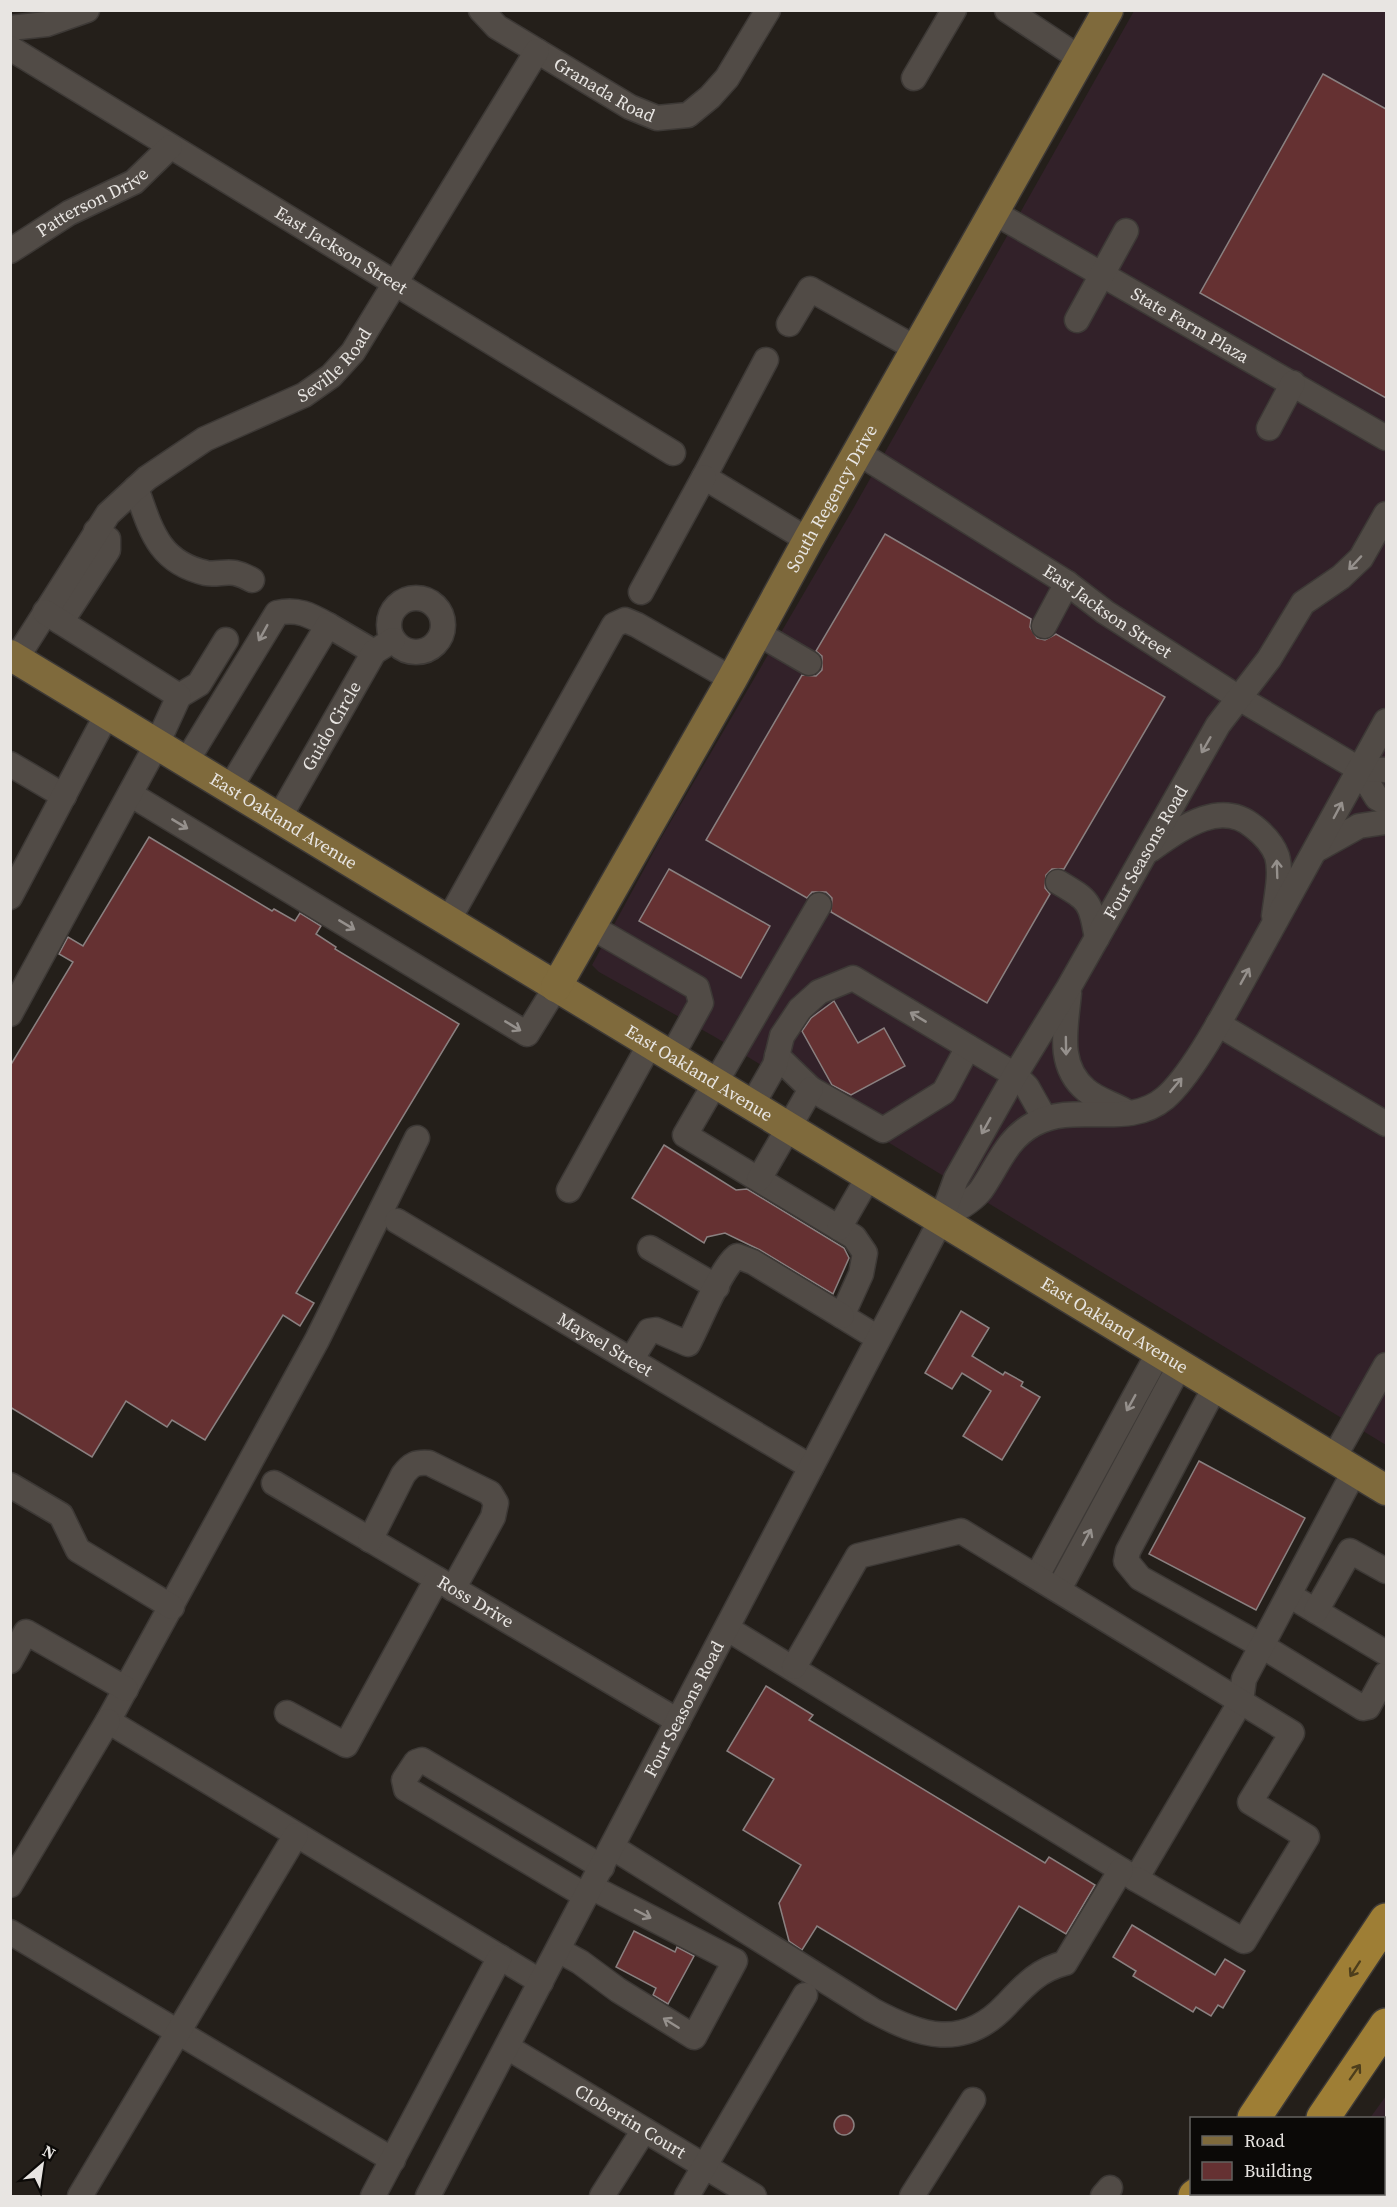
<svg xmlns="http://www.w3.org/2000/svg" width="1397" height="2207" font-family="'Source Serif 4',serif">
<rect width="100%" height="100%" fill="#241f1a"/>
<g fill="#322129">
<polygon points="1134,11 1386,11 1386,1445 715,1037 599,972 592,965 660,840 853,509"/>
<polygon points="1386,2096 1386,2196 1312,2196 1315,2194 1384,2194 1384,2118 1370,2118"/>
</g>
<g fill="#653132" stroke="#8a8080" stroke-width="1.5">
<polygon points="1323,74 1386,109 1386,398 1200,293"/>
<polygon points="885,534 1031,619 1030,627 1037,638 1045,640 1056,634 1165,697 1064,869 1052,869 1046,875 1045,888 1050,894 987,1003 831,912 832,898 826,892 812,892 807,898 706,840 802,675 816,676 822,670 822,656 816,651"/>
<polygon points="149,837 272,911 274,909 295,921 300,913 321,926 316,934 336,947 335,949 459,1024 296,1293 314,1303 300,1326 283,1315 205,1440 172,1420 167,1427 126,1401 92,1457 10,1407 10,1066 73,962 59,954 68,937 83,946"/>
<polygon points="669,869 770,926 741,978 639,921"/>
<polygon points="834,1001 858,1043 884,1028 905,1066 851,1095 832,1085 802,1031 811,1018"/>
<polygon points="664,1145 736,1190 747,1189 844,1248 849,1258 833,1294 760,1250 725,1233 707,1237 704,1243 632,1198"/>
<polygon points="961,1311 989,1328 972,1356 1003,1375 1005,1372 1023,1382 1021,1386 1040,1397 1002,1460 963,1436 991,1391 962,1373 952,1389 925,1373"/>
<polygon points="1199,1461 1305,1518 1256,1610 1149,1554"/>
<polygon points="766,1686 813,1715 809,1720 1045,1863 1049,1857 1095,1885 1066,1934 1019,1906 956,2010 817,1926 802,1950 789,1941 779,1903 801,1865 743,1830 774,1779 727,1751"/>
<polygon points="1132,1925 1215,1975 1225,1959 1245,1971 1223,2008 1218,2005 1211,2016 1196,2007 1193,2012 1133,1976 1136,1971 1113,1957"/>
<polygon points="634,1931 675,1952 677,1947 694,1956 668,2004 653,1995 656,1988 616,1967"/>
<circle cx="844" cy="2125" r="10"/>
</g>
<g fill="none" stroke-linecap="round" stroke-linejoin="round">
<g stroke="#3d3936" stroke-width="27">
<g id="minor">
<path id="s1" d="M481,10l16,17 133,80 27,11 31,-3 22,-18 17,-19 41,-68"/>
<polyline points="1007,10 1081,59"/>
<polyline points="10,28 47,24 87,10"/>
<path id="s2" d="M10,48l663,405"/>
<polyline points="914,78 954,10"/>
<path id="s3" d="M995,213l391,225"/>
<path id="s4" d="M10,251l59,-38 65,-31 36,-35"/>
<polyline points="1077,320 1126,231"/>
<polyline points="789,324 810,289 917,349"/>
<polyline points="766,360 704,477 808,540"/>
<polyline points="1269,428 1293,383"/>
<path id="s5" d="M857,452l210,131 38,29 134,86 120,71 18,29 9,5"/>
<path d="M136,488c15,42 22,74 70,85 10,2 19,-2 29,0 5,1 12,4 17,7"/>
<polyline points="641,592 704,477"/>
<circle cx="416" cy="625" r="27"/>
<polyline points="61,622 108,550 108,539 96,531"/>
<polyline points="1044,626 1067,583"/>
<polyline points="756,632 809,663"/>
<path id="s6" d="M16,659l92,-145 39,-36 58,-39 99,-44 27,-19 22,-24 184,-301"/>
<polyline points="179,696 199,684 226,640"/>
<path d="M186,762l91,-149c20,-5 33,2 51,12"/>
<polyline points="10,764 64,796"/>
<polyline points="1359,769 1386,770"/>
<polyline points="230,788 328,625 374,652"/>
<polyline points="130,794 527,1034 556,987"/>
<path id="s7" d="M279,818l95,-166 19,-12"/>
<path d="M1150,850c30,-21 70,-52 104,-23 9,7 19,18 23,29 5,18 -1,42 -3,60"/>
<polyline points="1316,850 1359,826 1386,822"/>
<path d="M1058,882c32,19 32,19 39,56"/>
<polyline points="10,897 107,714"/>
<polyline points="819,905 685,1135 854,1237 865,1253 861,1274 842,1316 878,1338"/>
<polyline points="448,921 614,625 625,620 637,625 732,679"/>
<polyline points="590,926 697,988 701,1003 671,1057"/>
<path d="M1069,993c-3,34 -13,72 17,97 11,10 28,14 41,22"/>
<polyline points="10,1014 157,744 179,696 45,612"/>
<polyline points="1218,1024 1386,1124"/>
<polyline points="777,1056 811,1089 883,1130 944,1092 968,1047"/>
<polyline points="752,1105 775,1065 782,1036 800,1009 819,992 853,978 1015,1075 1027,1087 1045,1119"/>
<polyline points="417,1138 317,1340 108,1721 541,1982"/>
<polyline points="759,1179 811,1089"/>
<polyline points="569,1190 650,1044"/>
<path d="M941,1220c12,-9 31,-18 40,-30 17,-24 25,-51 53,-66 42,-23 93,6 131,-26 27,-23 60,-86 78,-118 48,-86 95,-173 143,-259"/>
<path id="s8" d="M397,1221l414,246"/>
<polyline points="839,1228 869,1176"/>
<polyline points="650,1248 717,1287"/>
<path d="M631,1360l18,-29 7,-1 32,14c12,-22 32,-75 49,-88l16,6 89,54"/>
<polyline points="1215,1387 1128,1551 1126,1561 1140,1578 1262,1646 1363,1708 1368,1707 1386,1674"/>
<polyline points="1333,1459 1386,1365"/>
<path id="s9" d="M274,1483l404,238"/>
<polyline points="10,1485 61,1515 78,1550 172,1607"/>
<path d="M370,1540l33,-65c8,-11 13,-13 26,-12l61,30 6,10 -3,14 -40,72"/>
<polyline points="1037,1576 1159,1352"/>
<polyline points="1059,1589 1180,1365"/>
<polyline points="1289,1595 1386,1653"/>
<polyline points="1316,1611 1350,1551 1386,1571"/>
<polyline points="728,1629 1136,1879 1241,1701 1244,1679 1354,1472"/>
<polyline points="10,1661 26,1632 126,1689"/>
<polyline points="794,1667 858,1556 961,1531 1292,1733 1250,1802 1307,1837 1244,1941 1136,1879"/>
<polyline points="287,1713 346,1745 437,1579"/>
<path d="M612,1847l260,163c48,26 91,41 134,-5 19,-20 32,-35 59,-42l56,-93"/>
<polyline points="10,1885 108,1721"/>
<polyline points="586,1896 406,1789 404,1780 416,1762 422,1760 602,1867"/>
<polyline points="10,1932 393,2160"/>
<polyline points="558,1950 580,1962 618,1990 694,2037 735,1961 591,1887"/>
<path id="s10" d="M507,2047l247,149"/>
<polyline points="1384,2153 1386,2150"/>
<polyline points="1365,2194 1370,2196"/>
<polyline points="80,2196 296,1835"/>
<polyline points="373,2196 500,1957"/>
<path id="s11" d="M428,2196l513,-976 15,-41 59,-104 54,-88 149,-262 51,-66 34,-56 38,-26 20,-19 25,-44"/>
<polyline points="602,2196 644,2130"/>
<polyline points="687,2196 805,1995"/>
<polyline points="912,2196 973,2100"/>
<polyline points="1103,2196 1110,2188"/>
<polyline points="1346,2196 1348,2194"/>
</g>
</g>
<g stroke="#3d3936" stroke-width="33">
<g id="major">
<path id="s12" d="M10,655l1376,835"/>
<path id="s13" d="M556,987l176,-308 76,-139 300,-530"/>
</g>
</g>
<g stroke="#3d3936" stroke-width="36">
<g id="highway">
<polyline points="1254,2118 1386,1920"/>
<polyline points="1323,2118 1386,2025"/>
<polyline points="1195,2196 1198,2194"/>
<polyline points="1267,2196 1270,2194"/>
</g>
</g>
<use href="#minor" stroke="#514b46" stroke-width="24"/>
<use href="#major" stroke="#7f6a3c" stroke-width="30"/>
<use href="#highway" stroke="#9e7e35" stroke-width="33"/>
</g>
<defs><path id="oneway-shaft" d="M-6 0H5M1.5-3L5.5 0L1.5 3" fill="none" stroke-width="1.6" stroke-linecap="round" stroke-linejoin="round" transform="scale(1.5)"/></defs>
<g stroke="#95908c">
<use href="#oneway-shaft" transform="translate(1355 563) rotate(133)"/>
<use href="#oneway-shaft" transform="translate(263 633) rotate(119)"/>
<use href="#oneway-shaft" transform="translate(1206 745) rotate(120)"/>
<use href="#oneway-shaft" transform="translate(1338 810) rotate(-62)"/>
<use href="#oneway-shaft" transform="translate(180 824) rotate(31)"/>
<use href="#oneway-shaft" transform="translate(1277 869) rotate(-92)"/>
<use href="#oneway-shaft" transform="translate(347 925) rotate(31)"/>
<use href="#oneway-shaft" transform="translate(1245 976) rotate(-61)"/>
<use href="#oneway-shaft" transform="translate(918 1017) rotate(-149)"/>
<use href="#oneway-shaft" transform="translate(513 1026) rotate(31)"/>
<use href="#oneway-shaft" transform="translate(1066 1046) rotate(89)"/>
<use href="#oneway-shaft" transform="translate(1176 1085) rotate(-50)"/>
<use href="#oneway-shaft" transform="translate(986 1126) rotate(119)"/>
<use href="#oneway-shaft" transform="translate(1131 1403) rotate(119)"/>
<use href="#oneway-shaft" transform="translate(1087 1537) rotate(-62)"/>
<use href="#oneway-shaft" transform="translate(643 1914) rotate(27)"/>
<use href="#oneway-shaft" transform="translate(671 2023) rotate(-148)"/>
</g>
<g stroke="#4d3e1c">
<use href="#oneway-shaft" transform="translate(1355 1969) rotate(123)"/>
<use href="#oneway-shaft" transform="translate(1355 2072) rotate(-55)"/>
</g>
<g text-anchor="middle" stroke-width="4.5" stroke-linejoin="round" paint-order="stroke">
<g font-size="18" fill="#e8e5e2" stroke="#0b0907">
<text dy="6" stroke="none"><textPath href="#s1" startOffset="148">Granada Road</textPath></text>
<text dy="6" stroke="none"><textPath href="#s4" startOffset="96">Patterson Drive</textPath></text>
<text dy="6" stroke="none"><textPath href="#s2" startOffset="388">East Jackson Street</textPath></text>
<text dy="6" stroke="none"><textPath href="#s3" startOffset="225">State Farm Plaza</textPath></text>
<text dy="6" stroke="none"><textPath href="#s6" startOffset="446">Seville Road</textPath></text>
<text dy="6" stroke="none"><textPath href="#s13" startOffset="561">South Regency Drive</textPath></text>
<text dy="6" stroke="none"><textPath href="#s5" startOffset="297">East Jackson Street</textPath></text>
<text dy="6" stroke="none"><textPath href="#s7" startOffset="106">Guido Circle</textPath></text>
<text dy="6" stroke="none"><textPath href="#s12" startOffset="320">East Oakland Avenue</textPath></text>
<text dy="6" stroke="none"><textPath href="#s11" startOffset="1524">Four Seasons Road</textPath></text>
<text dy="6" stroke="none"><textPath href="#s12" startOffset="806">East Oakland Avenue</textPath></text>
<text dy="6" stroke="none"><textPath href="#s12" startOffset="1292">East Oakland Avenue</textPath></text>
<text dy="6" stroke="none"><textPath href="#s8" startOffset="242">Maysel Street</textPath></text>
<text dy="6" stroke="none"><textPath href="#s9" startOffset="234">Ross Drive</textPath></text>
<text dy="6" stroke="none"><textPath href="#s11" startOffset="550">Four Seasons Road</textPath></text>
<text dy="6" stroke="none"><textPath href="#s10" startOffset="144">Clobertin Court</textPath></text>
</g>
</g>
<rect width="1397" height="2207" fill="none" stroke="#e8e5e2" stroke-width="24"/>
<rect x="1190" y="2117" width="195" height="78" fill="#0b0907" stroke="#63615f" stroke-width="1.5"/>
<rect x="1202" y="2136" width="30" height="9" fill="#7f6a3c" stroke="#63615f" stroke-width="1.5"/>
<text x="1244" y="2147" font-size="18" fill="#e8e5e2">Road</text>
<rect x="1202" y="2162" width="30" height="18" fill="#653132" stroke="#63615f" stroke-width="1.5"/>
<text x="1244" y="2177" font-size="18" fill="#e8e5e2">Building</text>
<g transform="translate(42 2165) rotate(29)" stroke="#0b0907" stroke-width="4.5" paint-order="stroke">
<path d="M0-4.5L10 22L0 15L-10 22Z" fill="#e8e5e2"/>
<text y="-9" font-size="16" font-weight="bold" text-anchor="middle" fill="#e8e5e2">N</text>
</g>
</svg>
